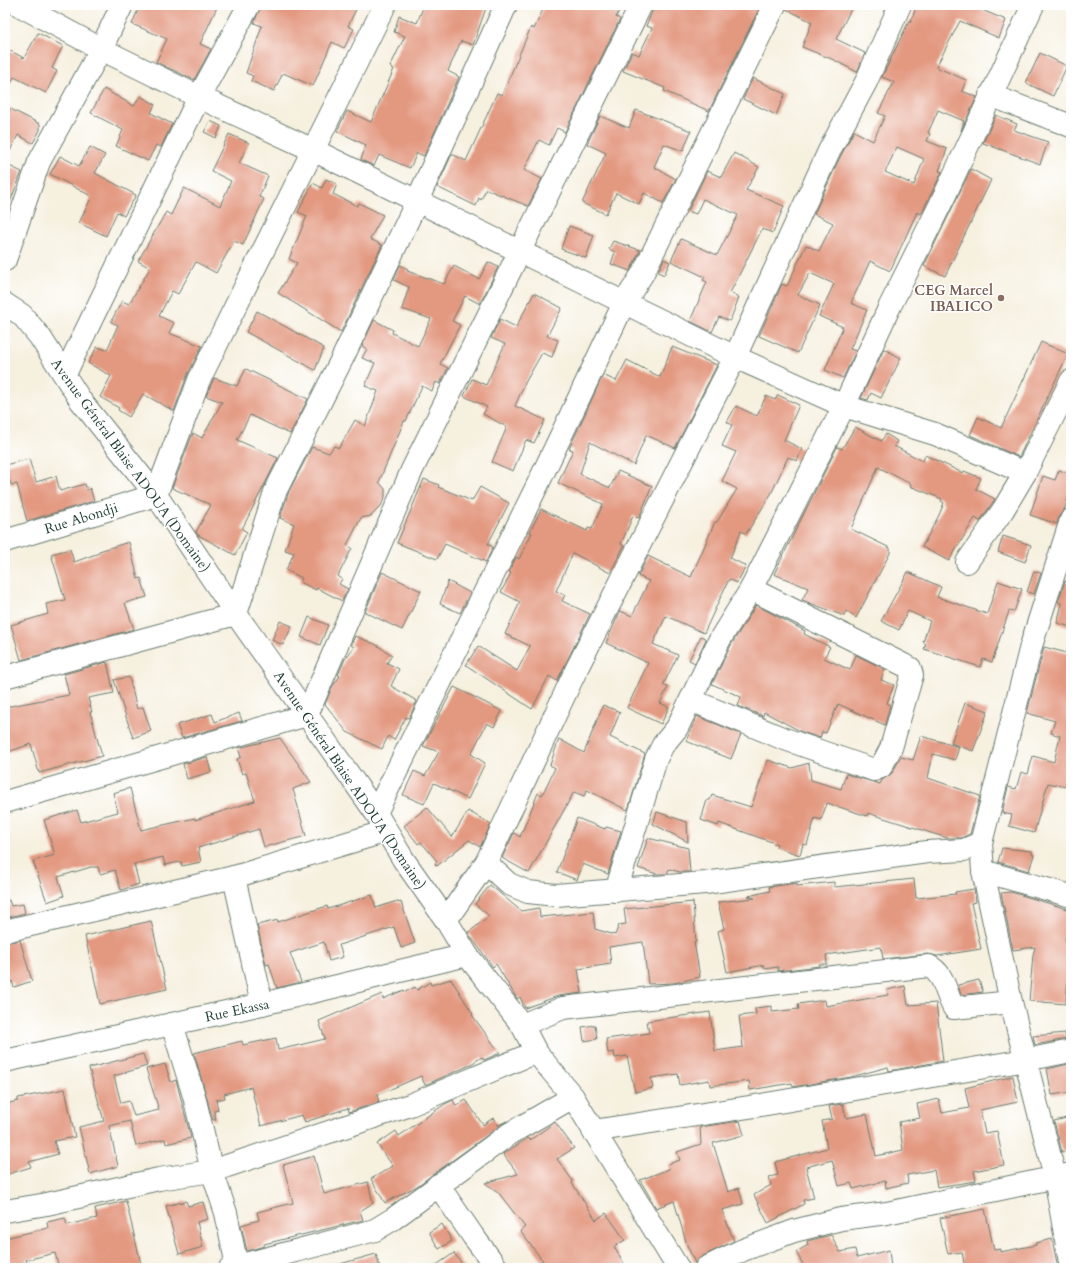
<svg xmlns="http://www.w3.org/2000/svg" width="1076" height="1273" font-family="Cardo,serif">
<rect width="100%" height="100%" fill="#fff"/>
<filter id="ink" filterUnits="userSpaceOnUse"><feTurbulence type="fractalNoise" baseFrequency=".025" numOctaves="2"/><feDisplacementMap in="SourceGraphic" scale="8" xChannelSelector="R" yChannelSelector="G"/><feConvolveMatrix kernelMatrix="1 2 1 2 8 2 1 2 1" color-interpolation-filters="sRGB"/></filter>
<filter id="wash" filterUnits="userSpaceOnUse"><feTurbulence type="fractalNoise" baseFrequency=".012" numOctaves="4" result="noise"/><feDisplacementMap in="SourceGraphic" scale="16" xChannelSelector="R" yChannelSelector="G"/><feGaussianBlur stdDeviation="0.9" result="paint"/><feColorMatrix in="noise" values="0 0 0 0 0 0 0 0 0 0 0 0 0 0 0 0 0 1.4 0 .05"/><feComposite in="paint" operator="in"/></filter>
<g filter="url(#wash)">
<rect width="100%" height="100%" fill="#f6f0df"/>
<g id="blocks">
<g fill="#e39880" fill-rule="evenodd">
<polygon points="140,5 218,5 200,44 211,49 194,80 156,62 167,39 132,24"/>
<polygon points="261,5 358,5 348,26 354,29 344,48 332,42 313,86 283,73 274,91 251,81 253,76 246,73 262,26 254,23"/>
<polygon points="424,5 487,5 473,45 461,41 448,71 459,77 424,156 417,153 410,168 379,155 374,166 361,160 366,145 337,131 347,111 371,122 394,69 390,67 405,36 394,32 399,16 417,23"/>
<polygon points="545,5 606,5 619,11 616,17 620,19 565,132 557,128 549,145 539,140 524,170 542,179 528,206 486,189 481,200 479,198 476,206 437,187 452,154 466,161 497,93 502,95 531,27 534,29"/>
<polygon points="655,5 761,5 709,111 664,91 665,88 623,71 632,52 639,55 652,28 646,26"/>
<polygon points="787,5 853,5 836,39 865,53 857,72 834,60 802,47 812,22 786,9"/>
<path d="M917,5h53l36,15 -7,18 -39,-17 -24,46 30,13 -4,11 15,6 -16,34 3,-10 -26,-11 -10,23 2,1 -3,7 20,8 -8,22 3,1 -21,42 -4,-2 -27,59 -20,-10 -19,42 16,7 -17,39 6,2 -13,27 -18,-8 18,-43 -24,-11 15,-32 -24,-11 -12,22 22,10 -22,48 -39,-17 23,-52 5,2 19,-41 13,6 14,-28 -19,-9 26,-57 14,-26 19,10 12,-25 -7,-3 16,-31 -12,-5 27,-56h2zM897,147l27,12 -10,26 -29,-13z"/>
<polygon points="38,33 63,46 52,68 57,71 46,93 14,77 5,93 5,48 24,58"/>
<polygon points="1040,53 1067,66 1053,96 1026,83"/>
<polygon points="753,78 785,94 776,115 743,99"/>
<polygon points="104,89 134,106 140,96 155,104 151,113 172,124 161,147 156,145 148,161 116,146 123,130 91,113"/>
<polygon points="5,106 40,124 40,130 33,143 18,135 5,161"/>
<polygon points="636,110 691,131 683,151 664,144 654,167 676,179 663,203 644,193 639,204 616,193 606,214 582,203 606,153 587,144 600,116 629,128"/>
<polygon points="996,115 1017,124 1014,130 1048,142 1040,164 983,143"/>
<polygon points="210,121 221,126 216,138 204,132"/>
<polygon points="229,134 249,143 239,163 268,176 259,197 264,199 243,245 234,241 216,273 196,262 178,294 172,291 159,316 174,323 169,333 202,346 187,376 174,411 143,394 129,417 118,410 119,408 100,397 111,376 88,363 97,347 107,350 118,325 111,322 116,312 122,301 129,304 150,268 138,261 166,212 171,215 184,188 220,206 231,181 211,171"/>
<polygon points="90,147 105,155 95,173 136,195 124,216 117,212 106,236 79,223 91,198 89,195 50,174 60,156 79,166"/>
<polygon points="734,153 759,167 746,190 784,206 773,233 762,229 730,293 739,297 730,321 719,317 712,332 690,321 707,282 703,280 705,277 671,261 681,239 717,255 738,215 703,199 696,214 688,211 707,171 721,177"/>
<polygon points="5,164 22,172 5,214"/>
<polygon points="971,169 991,180 945,276 924,266"/>
<polygon points="326,179 337,184 333,194 357,206 359,203 383,215 370,239 382,245 341,332 278,293 297,263 289,259 307,216 298,212 313,183 322,188"/>
<polygon points="569,226 594,235 586,258 561,249"/>
<polygon points="613,241 640,250 630,271 611,264 615,252 609,249"/>
<polygon points="664,259 670,262 664,275 658,272"/>
<polygon points="488,262 498,267 480,304 465,296 452,321 460,325 440,364 448,368 440,384 436,382 432,391 422,386 406,421 404,421 379,482 385,489 385,497 381,506 371,516 361,518 347,545 352,548 338,576 342,579 339,584 348,589 342,601 317,588 316,590 300,582 302,578 286,570 294,553 285,550 294,524 280,518 289,491 312,447 329,453 334,446 339,448 355,420 365,426 378,391 365,386 375,363 362,358 367,349 362,346 374,320 393,330 392,333 418,346 431,319 402,309 409,287 394,280 400,265 408,269 407,271 444,284 454,266 479,279"/>
<polygon points="534,293 562,308 547,336 558,340 552,357 542,353 525,383 515,406 545,420 534,443 526,440 513,471 492,462 507,427 483,414 487,407 464,396 472,379 486,385 505,344 491,338 500,319 516,327"/>
<polygon points="257,311 324,348 315,370 246,332"/>
<polygon points="1041,342 1068,354 1019,457 970,435 978,417 1001,428"/>
<polygon points="672,347 717,365 675,448 646,435 634,465 590,442 580,474 610,488 618,471 652,486 639,518 633,516 621,544 624,546 610,573 573,553 556,591 565,595 562,601 590,614 557,681 549,676 532,709 466,665 478,646 517,671 530,646 505,634 520,602 501,592 511,573 509,572 516,557 519,559 532,533 530,532 541,509 587,531 588,528 592,529 603,504 558,483 573,450 569,449 603,375 616,381 627,360 660,377"/>
<polygon points="884,349 901,358 881,398 871,393 868,400 861,398"/>
<polygon points="246,369 308,399 290,434 250,415 237,440 278,458 242,529 247,532 235,555 198,535 196,532 211,505 172,488 193,433 202,438 222,402 206,396 214,378 237,386"/>
<polygon points="778,395 799,405 784,440 802,449 797,461 788,457 771,494 746,534 741,531 730,558 746,566 737,583 729,579 704,633 666,616 653,644 678,655 663,685 668,687 660,703 669,707 661,724 627,708 648,663 606,643 620,611 632,616 649,581 638,576 648,556 691,577 715,522 717,522 737,489 722,481 736,452 722,446 732,425 727,422 736,406 757,416 766,396 775,400"/>
<polygon points="855,427 881,441 886,434 897,441 894,446 923,461 925,455 963,473 964,471 981,478 976,489 995,499 980,521 975,518 949,561 922,547 939,515 944,503 941,501 942,499 910,486 911,484 878,467 851,529 890,548 890,553 856,618 846,611 844,616 802,600 808,588 774,574 837,447 842,449"/>
<polygon points="29,459 36,482 56,476 60,491 85,484 87,490 90,488 94,501 27,521 17,484 11,485 5,465"/>
<polygon points="1059,470 1071,474 1071,490 1064,510 1059,516 1057,524 1030,515 1043,476 1055,480"/>
<polygon points="424,479 439,485 438,487 472,501 480,487 509,503 488,544 493,547 486,562 445,544 437,559 397,543"/>
<polygon points="1003,536 1031,545 1025,562 998,552"/>
<polygon points="129,542 138,579 141,578 147,597 125,603 134,629 21,660 11,625 48,614 46,604 65,600 51,554 70,549 74,562 99,553 99,551"/>
<polygon points="1034,571 1041,573 1034,594 1027,592"/>
<polygon points="382,572 421,591 402,630 365,612"/>
<polygon points="908,572 941,587 937,597 987,614 998,581 1022,589 1014,612 1009,611 992,662 983,659 980,667 924,649 926,644 923,642 930,621 908,611 899,630 881,621"/>
<polygon points="448,581 470,593 460,613 440,604"/>
<polygon points="1065,581 1071,583 1071,627 1057,623 1062,604 1058,602"/>
<polygon points="756,605 805,631 804,634 830,647 824,658 850,670 856,655 885,669 881,680 894,685 887,703 890,705 885,725 838,704 826,733 822,732 820,738 802,732 764,712 763,716 738,706 741,697 712,684 731,645"/>
<polygon points="309,617 328,625 320,645 301,637"/>
<polygon points="280,621 292,626 283,645 272,640"/>
<polygon points="355,636 375,644 392,655 387,663 399,669 391,686 417,701 409,718 406,717 394,740 388,736 382,749 347,732 325,704 332,687 340,676 338,675 345,659 354,647 351,645"/>
<polygon points="701,636 706,639 695,663 689,660"/>
<polygon points="1044,647 1071,654 1071,788 1048,783 1034,833 1009,826 1012,815 1002,813 1008,787 1016,789 1021,772 1028,774 1033,756 1054,762 1060,736 1051,733 1055,721 1027,713"/>
<polygon points="107,662 114,693 88,698 92,712 90,712 102,756 39,773 31,744 5,753 5,707 69,695 64,674"/>
<polygon points="129,677 137,709 143,707 151,731 133,738 114,680"/>
<polygon points="454,687 502,711 494,727 487,723 471,754 485,763 468,799 434,783 424,804 403,795 414,771 425,776 439,752 423,746"/>
<polygon points="965,703 988,711 973,751 951,743"/>
<polygon points="603,705 620,712 610,737 645,754 629,807 627,810 587,790 584,796 574,792 529,873 502,858 514,833 520,837 538,793 542,795 555,768 550,765 559,739 584,753"/>
<polygon points="239,713 242,721 182,738 177,725 212,714 215,722"/>
<polygon points="697,716 741,734 731,759 686,741"/>
<polygon points="921,736 959,747 955,760 933,754 928,778 980,796 970,834 961,838 947,838 868,813 867,816 827,803 821,820 815,818 807,845 803,844 800,855 776,847 777,844 719,823 718,826 701,820 707,800 710,800 712,795 751,807 768,760 792,768 809,763 811,780 841,789 846,774 880,784 882,780 892,773 901,757 913,760"/>
<polygon points="280,738 311,782 293,789 306,836 264,847 259,829 198,848 201,862 182,866 181,862 165,865 163,857 134,864 139,884 121,890 115,870 100,874 98,867 91,867 58,877 64,896 47,902 33,861 55,855 44,820 77,810 81,822 118,812 113,793 130,788 141,830 195,818 195,820 255,801 246,773 242,774 237,759 241,757 238,748"/>
<polygon points="207,757 211,772 187,779 183,764"/>
<polygon points="427,807 452,837 468,811 491,824 480,847 469,840 437,866 435,864 437,861 421,842 418,844 404,826"/>
<polygon points="657,812 687,822 688,842 653,824"/>
<polygon points="577,818 605,829 606,827 621,831 608,874 583,864 577,880 557,872"/>
<polygon points="648,838 688,848 690,872 680,872 669,869 667,874 657,874 638,868"/>
<polygon points="1002,848 1032,851 1032,854 1034,855 1029,871 998,862"/>
<polygon points="914,879 916,898 956,894 955,892 974,889 976,902 971,903 981,949 937,956 928,954 883,959 881,947 826,955 827,964 819,964 820,966 778,971 778,967 764,969 764,965 727,972 718,931 724,929 718,902 755,898 748,896 770,891 769,887 797,883 797,886 834,882 834,887"/>
<polygon points="490,885 521,911 539,908 540,917 593,912 595,929 615,935 619,925 626,924 624,909 693,902 696,942 694,942 700,977 674,983 648,984 643,942 609,947 611,964 578,969 582,993 558,996 525,1008 520,997 517,999 516,997 496,964 493,967 468,933 489,916 475,904"/>
<polygon points="1011,892 1071,910 1071,921 1065,940 1071,941 1071,963 1069,963 1066,1004 1029,1001 1033,955 1035,947 1013,950 1001,893"/>
<polygon points="372,895 376,908 397,901 398,903 401,902 415,943 401,948 394,927 339,945 343,957 329,961 324,942 290,953 301,982 277,988 269,964 266,965 257,925 278,920 278,922 327,906 328,909"/>
<polygon points="9,900 11,906 23,904 25,913 5,918 5,901"/>
<polygon points="151,921 167,989 100,1004 85,936"/>
<polygon points="20,940 32,981 14,987 12,981 5,983 5,943"/>
<polygon points="451,979 473,1014 472,1015 500,1053 484,1060 482,1057 468,1066 425,1085 421,1076 377,1095 379,1102 349,1112 348,1108 305,1122 302,1115 261,1126 251,1087 224,1094 225,1098 216,1100 218,1110 214,1111 216,1120 213,1120 194,1053 242,1041 243,1045 276,1038 278,1050 325,1039 319,1021 382,994 383,999 404,990 405,992 415,987 417,990 430,982 431,985"/>
<polygon points="979,980 983,992 961,995 958,985"/>
<polygon points="905,986 908,1005 936,1003 943,1061 889,1071 888,1067 851,1077 793,1087 792,1083 750,1090 749,1081 710,1086 709,1080 680,1085 678,1074 651,1078 653,1088 635,1092 627,1056 615,1058 614,1052 608,1053 606,1039 649,1033 647,1021 710,1012 715,1051 743,1047 739,1016 756,1014 755,1008 772,1006 772,1012 799,1009 798,1004 825,1000 826,1006 888,995 887,990"/>
<polygon points="595,1025 597,1039 584,1041 582,1027"/>
<polygon points="1065,1033 1066,1039 1035,1045 1033,1036"/>
<polygon points="143,1054 147,1066 114,1076 121,1103 129,1101 134,1116 159,1110 146,1069 165,1064 171,1082 176,1080 191,1138 166,1144 165,1139 136,1146 130,1121 109,1126 118,1166 90,1174 79,1127 104,1121 89,1068"/>
<polygon points="1069,1064 1069,1066 1071,1066 1071,1092 1052,1095 1047,1069"/>
<polygon points="1013,1076 1018,1102 980,1110 985,1133 997,1131 1004,1165 974,1171 976,1181 937,1187 934,1170 907,1175 908,1183 886,1188 885,1181 853,1189 851,1183 839,1186 832,1160 806,1167 814,1198 803,1200 804,1204 768,1223 754,1195 771,1185 769,1177 778,1175 775,1162 827,1148 822,1121 832,1119 829,1106 843,1104 846,1118 867,1114 876,1156 903,1150 899,1122 920,1118 917,1104 939,1099 942,1113 969,1108 965,1088"/>
<polygon points="65,1089 75,1137 54,1141 58,1154 29,1162 31,1167 5,1175 5,1104 18,1101 18,1098"/>
<polygon points="453,1100 456,1106 466,1100 483,1125 493,1118 498,1125 507,1121 417,1186 385,1203 371,1179 393,1166 377,1144 396,1131 399,1136 445,1104"/>
<polygon points="1071,1117 1071,1150 1062,1152 1054,1121"/>
<polygon points="740,1121 744,1135 713,1143 728,1192 739,1188 743,1204 722,1210 734,1241 701,1257 695,1263 687,1245 674,1201 656,1208 640,1180 669,1169 668,1164 680,1160 677,1152 701,1144 700,1127"/>
<polygon points="555,1122 574,1148 557,1159 573,1181 572,1183 596,1220 606,1213 625,1240 614,1247 627,1268 534,1268 543,1261 520,1231 525,1227 498,1192 485,1183 518,1174 503,1154 528,1138 530,1140"/>
<polygon points="314,1156 324,1194 368,1182 373,1203 360,1211 363,1220 264,1244 264,1246 247,1251 241,1225 259,1220 257,1212 293,1203 283,1165"/>
<polygon points="126,1201 142,1268 59,1268 55,1253 26,1260 28,1264 5,1268 5,1238 48,1228 47,1222 65,1218 67,1225 97,1218 95,1208"/>
<polygon points="186,1201 188,1206 203,1202 208,1219 197,1222 203,1247 179,1254 166,1206"/>
<polygon points="985,1209 994,1250 1000,1249 1000,1252 1036,1245 1036,1243 1052,1239 1058,1268 965,1268 962,1252 948,1254 940,1218"/>
<polygon points="442,1224 452,1241 439,1249 429,1232"/>
<polygon points="831,1235 840,1252 855,1249 857,1258 889,1250 891,1268 805,1268 796,1252 808,1245 807,1241"/>
<polygon points="454,1253 465,1268 432,1268"/>
<polygon points="376,1254 380,1268 341,1268 340,1264"/>
</g>
</g>
</g>
<g filter="url(#ink)">
<use href="#blocks" fill-opacity="0" stroke="#6a7c70" stroke-width="1"/>
<g fill="none" stroke-linecap="round" stroke-linejoin="round">
<g stroke="#6a7c70" stroke-width="24">
<g id="minor">
<polyline points="19,5 101,49 199,97 313,150 735,357 844,406 935,434 1025,473"/>
<polyline points="990,95 1071,126"/>
<polyline points="5,260 39,162 101,49 122,5"/>
<polyline points="5,304 22,315 40,337 81,401 156,495 236,614 376,813 403,859 446,920 467,955 522,1025 536,1052 573,1097 678,1268"/>
<polyline points="65,374 199,97 249,5"/>
<polyline points="1071,520 1031,646 981,843 983,871 1011,1002 1055,1177 1071,1268"/>
<polyline points="5,541 156,495 199,380 385,5"/>
<polyline points="967,562 1003,510 1025,473 1071,381"/>
<polyline points="5,677 236,614 275,492 344,355 417,201 506,5"/>
<polyline points="691,700 782,738 874,770 881,767 891,748 912,675 910,668 751,589"/>
<polyline points="5,802 307,715 412,470 641,5"/>
<polyline points="376,813 537,486 624,303 643,273 775,5"/>
<polyline points="486,863 577,668 735,357 829,151 866,82 900,5"/>
<polyline points="983,871 1071,896"/>
<polyline points="234,877 262,1004"/>
<polyline points="616,891 656,759 663,745 677,728 720,639 751,589 844,406 889,308 944,197 1033,5"/>
<polyline points="446,920 486,863 509,884 528,892 556,895 705,883 927,852 964,850 981,843"/>
<polyline points="5,931 234,877 387,831"/>
<polyline points="172,1024 194,1096 212,1171 226,1213 237,1266"/>
<path d="M522,1025l41,-17 366,-42c16,8 16,27 25,42l57,-6"/>
<polyline points="5,1061 262,1004 467,955"/>
<polyline points="593,1131 749,1107 1026,1060 1071,1051"/>
<polyline points="438,1185 473,1236 497,1268"/>
<polyline points="5,1211 47,1204 159,1179 212,1171 410,1105 536,1052"/>
<polyline points="230,1268 375,1230 393,1219 509,1134 573,1097"/>
<polyline points="706,1268 743,1250 794,1231 841,1219 887,1213 1071,1174"/>
</g>
</g>
<use href="#minor" stroke="#fff" stroke-width="22"/>
</g>
</g>
<circle fill="#8d6e63" stroke="#fff" stroke-width="1.5" cx="1001" cy="298" r="4"/>
<g text-anchor="middle" stroke-width="3" stroke-linejoin="round" paint-order="stroke">
<g font-size="14" font-weight="bold" fill="#785e54" stroke="#fff" text-anchor="end">
<text x="993" y="295">CEG Marcel<tspan x="993" dy="16">IBALICO</tspan></text>
</g>
<g font-size="14" fill="#1f3d34" stroke="#fff">
<text transform="translate(131 465) rotate(54)" y="5">Avenue Général Blaise ADOUA (Domaine)</text>
<text transform="translate(81 518) rotate(-17)" y="5">Rue Abondji</text>
<text transform="translate(350 780) rotate(56)" y="5">Avenue Général Blaise ADOUA (Domaine)</text>
<text transform="translate(237 1010) rotate(-12)" y="5">Rue Ekassa</text>
</g>
</g>
<rect width="1076" height="1273" fill="none" stroke="#fff" stroke-width="20"/>
</svg>
